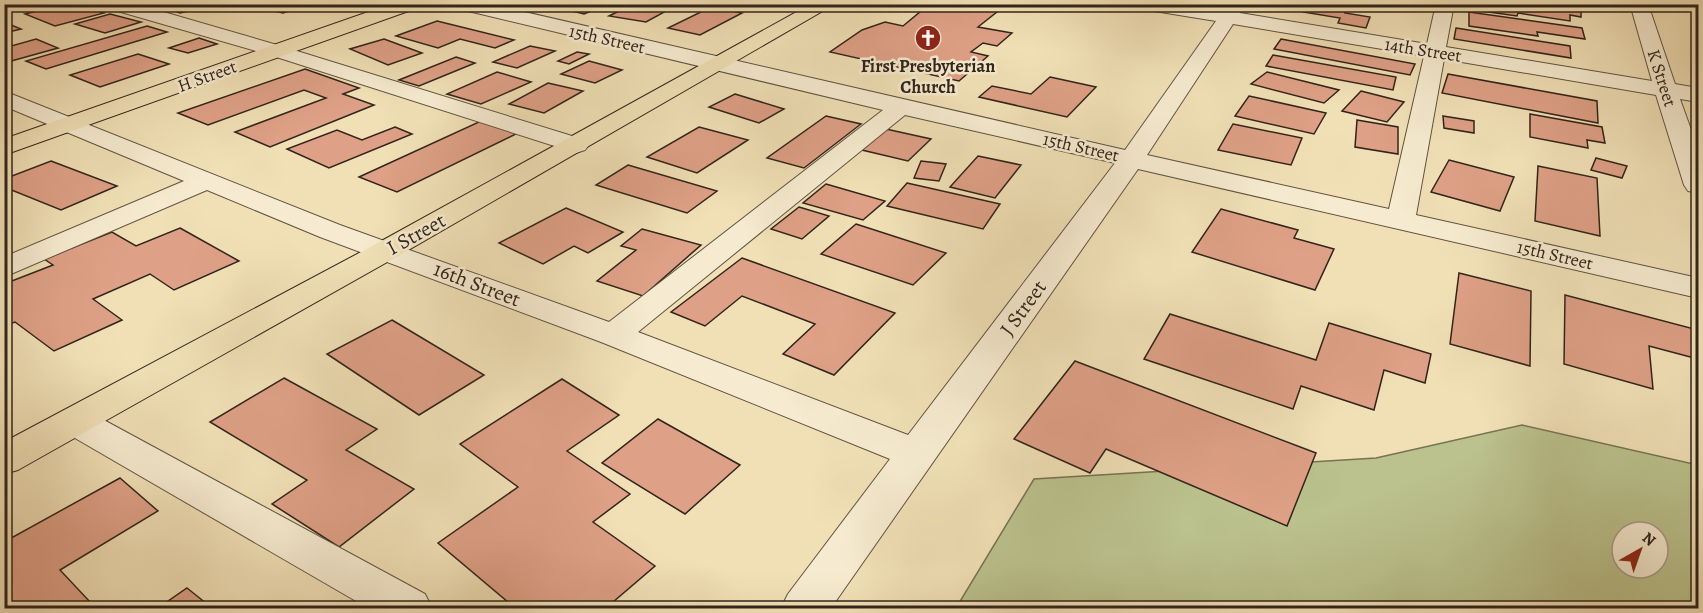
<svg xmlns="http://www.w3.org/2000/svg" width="1703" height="613" font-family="Alegreya,serif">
<rect width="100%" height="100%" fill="#f1e0b6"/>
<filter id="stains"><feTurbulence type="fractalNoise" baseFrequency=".00333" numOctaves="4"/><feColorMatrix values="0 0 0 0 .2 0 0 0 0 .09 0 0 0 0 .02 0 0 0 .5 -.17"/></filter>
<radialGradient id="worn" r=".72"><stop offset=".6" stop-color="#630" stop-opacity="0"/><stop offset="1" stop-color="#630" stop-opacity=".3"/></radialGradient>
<path fill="#bbc28d" stroke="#767354" stroke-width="1.5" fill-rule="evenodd" d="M1522,425l176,40v143h-742l78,-129 342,-21zM1622,532h36v36h-36z"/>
<g fill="#dea086" stroke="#31241a" stroke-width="1.5">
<polygon points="63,4 80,4 104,13 55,26 25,14"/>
<polygon points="180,4 212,4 213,5 180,13 167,8"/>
<polygon points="245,4 309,4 283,13"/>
<polygon points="565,4 609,4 584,14 557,7"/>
<polygon points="933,4 1007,4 978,27 1012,33 997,46 983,43 971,52 988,56 959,81 830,52 862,30 885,22 903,26 926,7"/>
<polygon points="1307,4 1349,4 1345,13 1370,17 1366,28 1338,23 1340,18 1303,12"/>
<polygon points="1468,4 1534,4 1581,11 1581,17 1570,15 1570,21 1518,13 1517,16 1467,9"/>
<polygon points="631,5 668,10 646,22 609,16"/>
<polygon points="711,7 742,13 700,35 668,28"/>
<polygon points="1469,12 1582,28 1585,39 1537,32 1538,36 1469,26"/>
<polygon points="110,14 141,22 105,33 75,24"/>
<polygon points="437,21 514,40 495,48 460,39 438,48 396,36"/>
<polygon points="4,22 21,29 4,33"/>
<polygon points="147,26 167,32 46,69 26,61"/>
<polygon points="1456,28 1570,46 1571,58 1454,39"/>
<polygon points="199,38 217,44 188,53 169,48"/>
<polygon points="36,39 58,48 4,63 4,48"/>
<polygon points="384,39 422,53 388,65 350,49"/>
<polygon points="1281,39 1415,64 1410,75 1274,49"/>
<polygon points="530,46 555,51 517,68 493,62"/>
<polygon points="577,52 589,54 569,64 558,61"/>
<polygon points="138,54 169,64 100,87 70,75"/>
<polygon points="1273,55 1396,77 1393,90 1266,66"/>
<polygon points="456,57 475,63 419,86 399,80"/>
<polygon points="589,61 622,70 595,83 561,74"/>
<polygon points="305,69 359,88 343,94 374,105 270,147 235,132 326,98 304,90 208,125 178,113"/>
<polygon points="497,72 531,82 481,104 447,94"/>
<polygon points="1267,72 1339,90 1324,103 1251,84"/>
<polygon points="1448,74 1597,101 1598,123 1442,93"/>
<polygon points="1050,77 1096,87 1067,117 979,97 992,86 1031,94"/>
<polygon points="548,83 583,91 544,113 509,104"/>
<polygon points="1361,91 1404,102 1387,122 1342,111"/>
<polygon points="735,94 784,109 759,123 709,107"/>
<polygon points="1249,96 1326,113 1314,134 1235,116"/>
<polygon points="1530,114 1602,127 1605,143 1587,140 1588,148 1530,137"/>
<polygon points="826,116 861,124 804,168 767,158"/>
<polygon points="1443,116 1474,121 1474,133 1444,128"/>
<polygon points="1357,120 1398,127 1398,154 1355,147"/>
<polygon points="481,121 518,133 397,192 359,177"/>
<polygon points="1233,124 1302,138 1291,165 1218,150"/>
<polygon points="395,127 412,134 329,168 287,149 337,130 362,140"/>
<polygon points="699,127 748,140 697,173 647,157"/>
<polygon points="886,129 931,139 908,161 862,150"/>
<polygon points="978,156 1021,165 995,198 950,187"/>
<polygon points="1596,158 1627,166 1622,178 1591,170"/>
<polygon points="1449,160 1514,177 1500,211 1431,192"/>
<polygon points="51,161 117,186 61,210 4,187 4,179"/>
<polygon points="921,161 946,164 939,181 914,178"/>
<polygon points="628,165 717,191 687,213 596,185"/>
<polygon points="1538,166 1597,178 1600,236 1535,221"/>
<polygon points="907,183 1000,204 983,229 887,206"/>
<polygon points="826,184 885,201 863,220 803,203"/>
<polygon points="799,207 829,216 802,239 771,229"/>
<polygon points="566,208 623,232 588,253 574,246 543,264 499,243"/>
<polygon points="1221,209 1298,230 1294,238 1334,249 1315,290 1192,252"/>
<polygon points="856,224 946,253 913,285 821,254"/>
<polygon points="180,228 239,261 174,290 150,274 93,299 122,320 54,351 15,322 4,326 4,284 53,265 44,259 112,232 136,246"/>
<polygon points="642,229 701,245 643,296 597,281 636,250 621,246"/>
<polygon points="742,258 895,313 834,375 783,354 815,324 742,296 705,326 671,312"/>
<polygon points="1459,273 1531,291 1530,366 1450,344"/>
<polygon points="1565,295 1698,330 1698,359 1649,346 1653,389 1564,364"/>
<polygon points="1170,314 1316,360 1329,323 1431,354 1425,383 1384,370 1374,410 1301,386 1293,409 1144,359"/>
<polygon points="392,320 484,375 419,415 327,354"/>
<polygon points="1075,361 1316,453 1287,526 1106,449 1090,473 1014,439"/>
<polygon points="284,378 377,429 346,450 414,489 339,547 272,504 307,480 210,422"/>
<polygon points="562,379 619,415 567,451 630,494 593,522 655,566 606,608 515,608 438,543 518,487 460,444"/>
<polygon points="658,419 740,465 685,514 602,463"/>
<polygon points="120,478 158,511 60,570 92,604 86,608 4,608 4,542"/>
<polygon points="187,588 212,608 158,608"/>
</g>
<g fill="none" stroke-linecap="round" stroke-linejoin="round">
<g stroke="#615341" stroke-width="2">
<g id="minor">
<polygon points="4,4 19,4 17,8 4,11"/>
<polygon points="105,4 136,4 284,47 585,140 589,145 585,150 576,153 567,150 270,55 107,8"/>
<path d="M455,4h35l635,146 91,-129 -68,-11 -7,-2 -2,-4h46l38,7 4,-7h19l-6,9 187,31 9,-40h18l-8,43 206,34 -22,-77h18l27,80 23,4v14l-18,-3 18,50v44l-10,-2 -4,-6 -28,-90 -212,-36 -28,156 282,63v20l-560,-129 -307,439h-50l7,-14 102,-135 -289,-117 -281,-105 -113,-47 -203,87v-20l180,-76 -180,-75v-15l336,134 269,97 274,-212 -419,-100 -7,-2zM1233,24l191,32 -35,153 -242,-54zM905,115l210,48 -207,272 -270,-103z"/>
<polygon points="75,408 89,412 425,594 432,608 368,608 61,430 56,421 61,412"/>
</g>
</g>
<g stroke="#31241a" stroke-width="2">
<g id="major">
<polygon points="391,4 419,4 417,8 4,155 4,139"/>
<polygon points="811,4 835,4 398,256 18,470 4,474 4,442 376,244"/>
</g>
</g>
<use href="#minor" fill="#f6ebd0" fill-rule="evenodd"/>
<use href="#major" fill="#f1e0b6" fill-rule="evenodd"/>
</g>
<defs>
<g id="church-disc" transform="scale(1.35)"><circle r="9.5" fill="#8f2418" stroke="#f6ebd0"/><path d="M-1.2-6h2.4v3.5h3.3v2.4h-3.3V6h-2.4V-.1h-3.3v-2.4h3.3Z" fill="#fff"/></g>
</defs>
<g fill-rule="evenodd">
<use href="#church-disc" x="928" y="38"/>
</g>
<g text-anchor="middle" stroke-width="5" stroke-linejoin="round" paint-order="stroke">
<g font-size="18" fill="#31241a" stroke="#f6ebd0">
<text transform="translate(607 39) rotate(13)" y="6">15th Street</text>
<text transform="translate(1423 50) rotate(9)" y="6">14th Street</text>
<text transform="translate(207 76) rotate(-20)" y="6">H Street</text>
<text transform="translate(1662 78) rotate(72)" y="6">K Street</text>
<text transform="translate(1081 147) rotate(13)" y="6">15th Street</text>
<text transform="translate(1555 255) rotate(13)" y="6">15th Street</text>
</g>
<g font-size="18" font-weight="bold" fill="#31241a" stroke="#f6ebd0">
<text x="928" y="72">First Presbyterian<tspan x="928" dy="21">Church</tspan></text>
</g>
<g font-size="21" fill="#31241a" stroke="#f6ebd0">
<text transform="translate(416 234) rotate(-29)" y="7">I Street</text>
<text transform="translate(477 284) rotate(21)" y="7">16th Street</text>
<text transform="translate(1023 308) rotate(-54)" y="7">J Street</text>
</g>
</g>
<rect width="1703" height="613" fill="none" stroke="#f1e0b6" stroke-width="24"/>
<rect x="6" y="6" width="1691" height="601" fill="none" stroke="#31241a" stroke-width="3"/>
<rect x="12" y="12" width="1679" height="589" fill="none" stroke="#31241a" stroke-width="1.5"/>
<g transform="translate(1640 550) rotate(40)"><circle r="28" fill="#f6ebd0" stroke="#a79b87" stroke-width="1.5"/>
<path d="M0-4.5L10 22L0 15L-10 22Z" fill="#8f2418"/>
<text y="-9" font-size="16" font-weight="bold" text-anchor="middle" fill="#31241a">N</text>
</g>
<rect width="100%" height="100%" filter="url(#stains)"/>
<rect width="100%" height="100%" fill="url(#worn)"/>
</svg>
